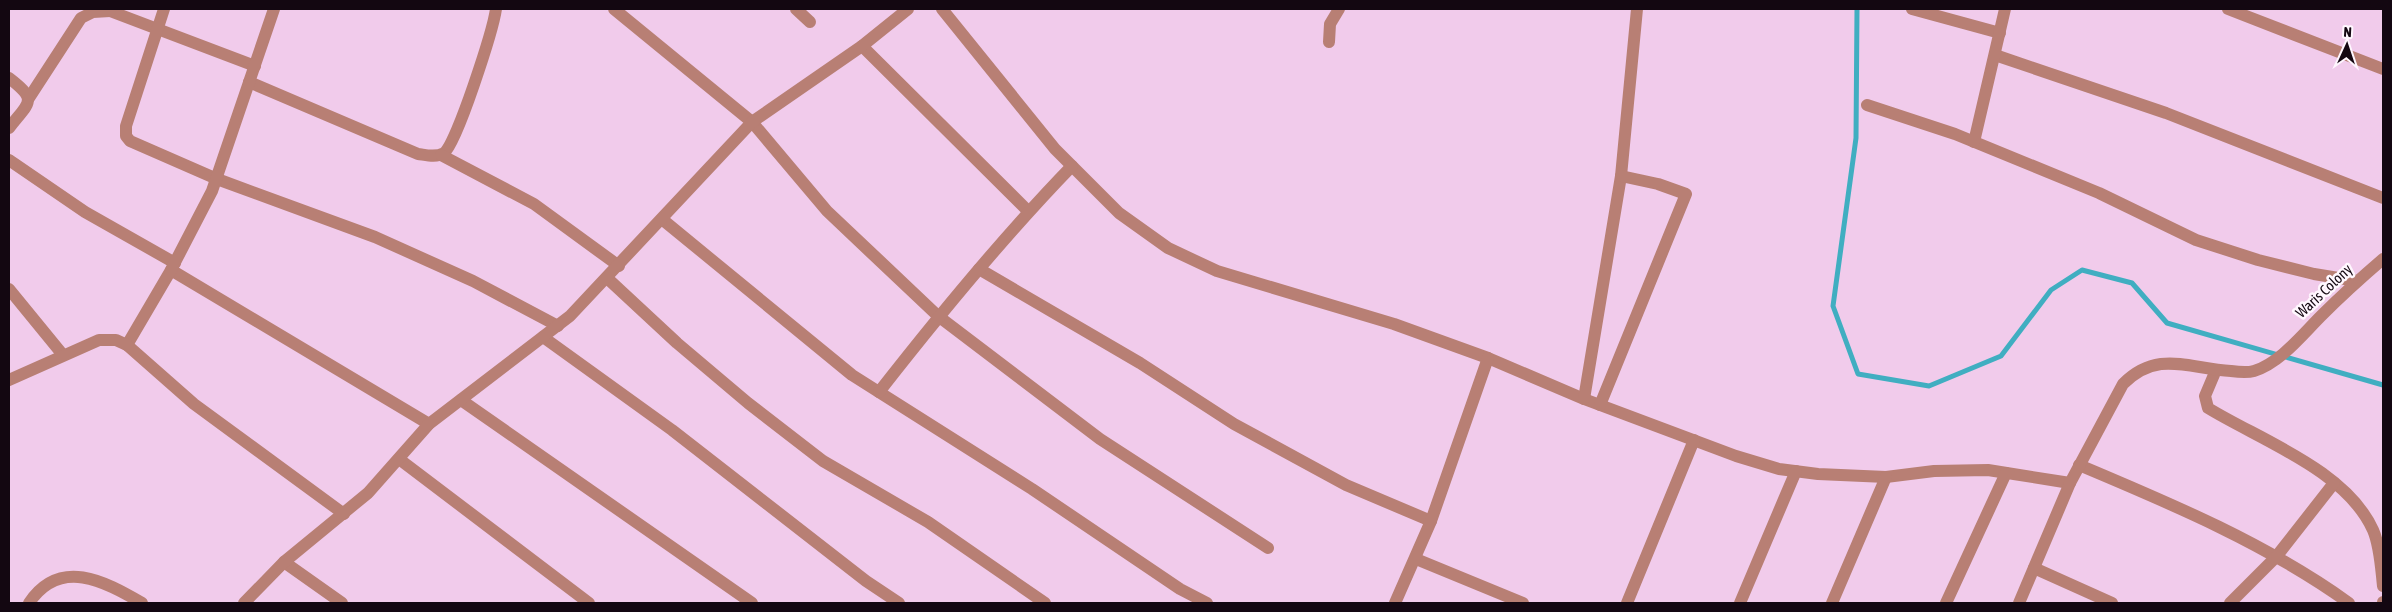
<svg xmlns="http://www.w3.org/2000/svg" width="2392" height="612" font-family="'Asap Condensed',sans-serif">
<rect width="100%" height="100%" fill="#f1cbeb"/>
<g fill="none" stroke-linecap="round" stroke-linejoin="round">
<polyline stroke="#40aec1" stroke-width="5" points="1857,9 1856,138 1833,306 1858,374 1929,386 2001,356 2051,290 2082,270 2132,283 2167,323 2383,385"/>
<g stroke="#b87f74" stroke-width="12">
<polyline points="109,9 110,11 255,66"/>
<polyline points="164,9 126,126 126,136 130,141 217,179 375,237 473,281 558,326"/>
<polyline points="614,9 752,122 827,211 938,316 1100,439 1268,548"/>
<polyline points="796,9 810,22"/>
<polyline points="942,9 1055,149 1119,213 1168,248 1217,271 1394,324 1488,358 1584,399 1736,456 1779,469 1818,474 1886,477 1934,471 1988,470 2070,483"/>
<polyline points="1912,9 2000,33"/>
<polyline points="2228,9 2383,69"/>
<polyline points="1329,42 1330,24 1339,9"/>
<polyline points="862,46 1028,211"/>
<polyline points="1995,55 2166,113 2383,198"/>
<path d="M9,78c30,23 20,24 0,50"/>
<path d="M249,82l169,72c8,1 18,4 26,-1 13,-10 49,-123 52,-144"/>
<polyline points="29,98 81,18 93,12 110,11"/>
<polyline points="1867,105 1955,134 2099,193 2196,240 2258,260 2314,274 2357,281"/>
<polyline points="1974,142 2005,9"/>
<polyline points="441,155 534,204 619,266"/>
<polyline points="9,160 85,212 175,263"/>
<polyline points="663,220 852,375 1032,489 1180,589 1207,603"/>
<polyline points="979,269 1140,363 1234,424 1346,485 1431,521"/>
<polyline points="171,270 429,424"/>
<polyline points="607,278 677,343 748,403 823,461 928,522 1045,603"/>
<polyline points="9,289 63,355"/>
<polyline points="543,337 672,430 866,581 899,603"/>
<polyline points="127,345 171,270 212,191 274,9"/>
<path d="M2216,370l-11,26 3,12c52,32 138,62 165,122 7,16 8,38 10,56"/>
<polyline points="9,380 99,340 116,340 127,345 194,404 344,514"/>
<path d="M879,392c61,-78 124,-155 193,-226"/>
<polyline points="1584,399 1621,176 1637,9"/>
<polyline points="461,400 752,603"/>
<polyline points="1600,405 1686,194 1658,184 1621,176"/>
<polyline points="399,459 589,603"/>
<path d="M2079,465c93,39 188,79 270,138"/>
<polyline points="1416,559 1523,603"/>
<polyline points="284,562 342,603"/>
<polyline points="2034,568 2112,603"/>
<path d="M29,603c31,-46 75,-22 113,0"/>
<polyline points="244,603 284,562 368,493 429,424 570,316 752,122 862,46 908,9"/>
<polyline points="1395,603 1431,521 1488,358"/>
<polyline points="1627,603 1694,440"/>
<polyline points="1740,603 1796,471"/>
<polyline points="1832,603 1886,477"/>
<polyline points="1946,603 2006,473"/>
<path d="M2019,603l51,-120 53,-99c35,-35 66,-15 108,-13 7,1 16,2 23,0 26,-8 48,-36 67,-55 20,-20 41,-39 62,-57"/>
<polyline points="2230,603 2276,557 2334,483"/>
<polyline points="2383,603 2383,602"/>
</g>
</g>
<g text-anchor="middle" stroke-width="5" stroke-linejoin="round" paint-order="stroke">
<g font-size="15" fill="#130711" stroke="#fff7fe">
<text transform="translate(2324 291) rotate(-43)" y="5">Waris Colony</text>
</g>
</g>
<rect width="2392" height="612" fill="none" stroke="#130711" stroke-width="20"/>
<g transform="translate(2347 45) rotate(3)" stroke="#fff7fe" stroke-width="4" paint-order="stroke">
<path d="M0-4L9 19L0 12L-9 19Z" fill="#130711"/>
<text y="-8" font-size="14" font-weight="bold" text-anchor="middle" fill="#130711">N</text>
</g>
</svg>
